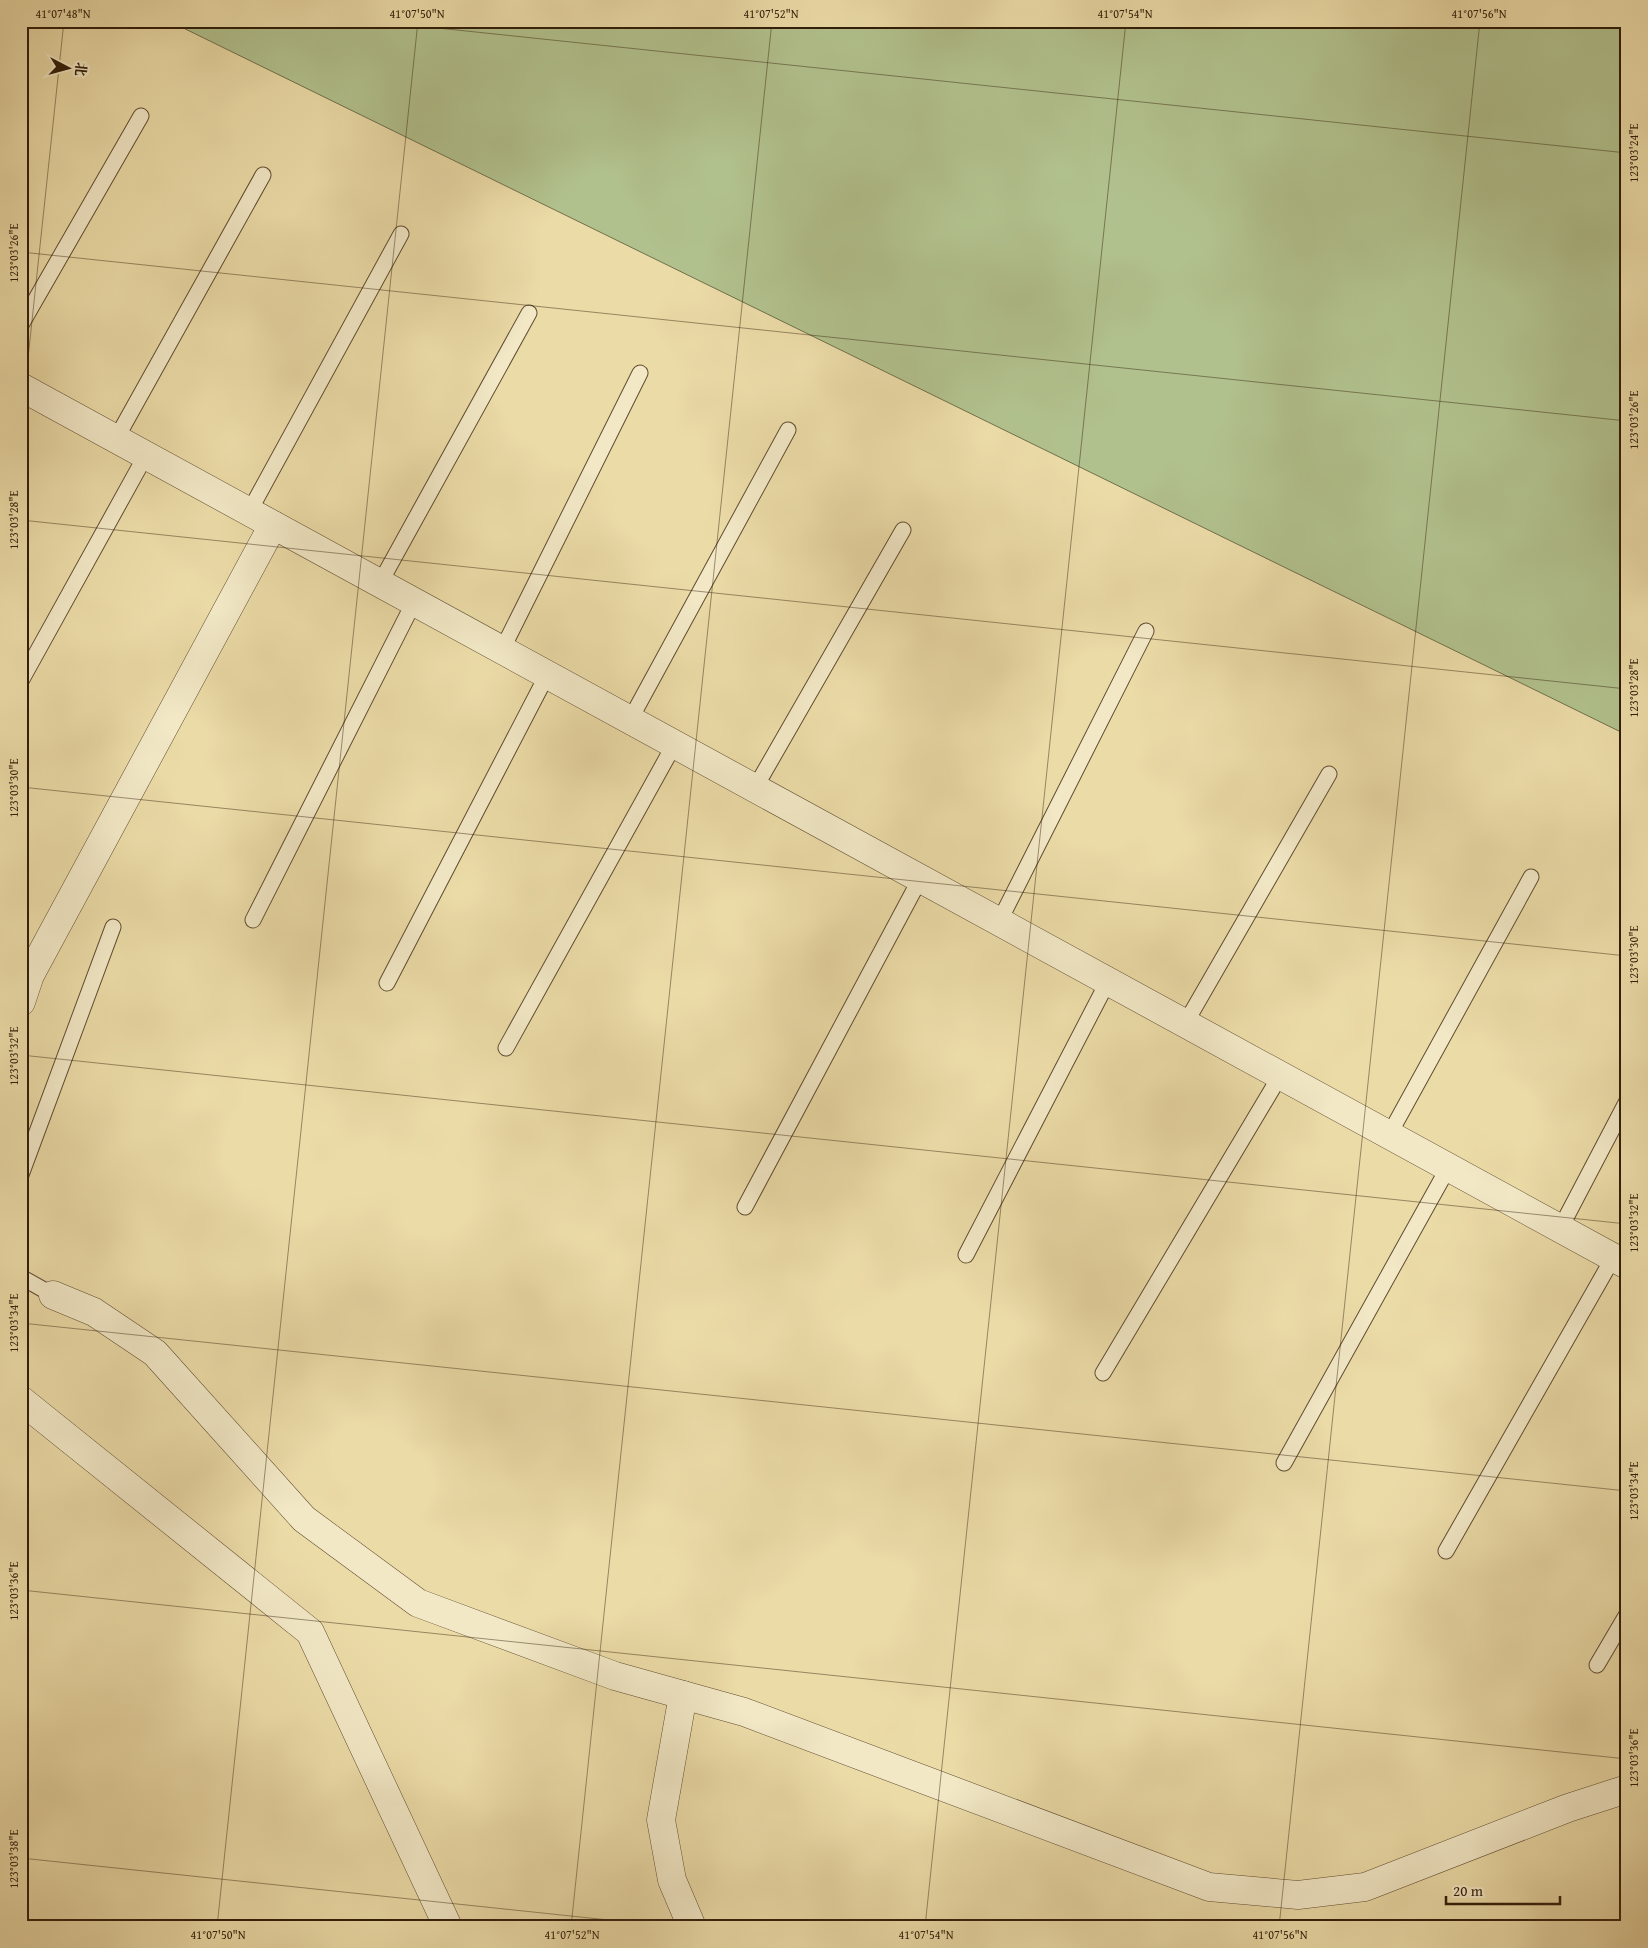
<svg xmlns="http://www.w3.org/2000/svg" width="1648" height="1948" font-family="'Gentium Book Plus','Noto Serif SC',serif">
<rect width="100%" height="100%" fill="#ebdba7"/>
<filter id="stains"><feTurbulence type="fractalNoise" baseFrequency=".004" numOctaves="4"/><feColorMatrix values="0 0 0 0 .2 0 0 0 0 .09 0 0 0 0 .02 0 0 0 .5 -.17"/></filter>
<radialGradient id="worn" r=".72"><stop offset=".6" stop-color="#630" stop-opacity="0"/><stop offset="1" stop-color="#630" stop-opacity=".3"/></radialGradient>
<polygon fill="#b1c18d" stroke="#716f4b" points="169,21 1627,21 1627,735"/>
<g fill="none" stroke-linecap="round" stroke-linejoin="round">
<g stroke="#604c30" stroke-width="17">
<g id="service">
<polyline points="21,325 141,116"/>
<polyline points="116,439 263,175"/>
<polyline points="249,512 401,234"/>
<polyline points="380,583 529,313"/>
<polyline points="502,650 640,373"/>
<polyline points="21,681 146,455"/>
<polyline points="630,720 788,430"/>
<polyline points="755,788 903,530"/>
<polyline points="253,920 414,602"/>
<polyline points="999,922 1146,631"/>
<polyline points="387,983 547,675"/>
<polyline points="1185,1024 1329,774"/>
<polyline points="506,1048 674,745"/>
<polyline points="1389,1135 1531,877"/>
<polyline points="21,1175 113,927"/>
<polyline points="745,1207 920,879"/>
<polyline points="1560,1229 1627,1101"/>
<polyline points="966,1255 1108,981"/>
<polyline points="21,1277 53,1295"/>
<polyline points="1103,1373 1280,1076"/>
<polyline points="1284,1463 1448,1168"/>
<polyline points="1446,1551 1613,1258"/>
<polyline points="1597,1665 1627,1614"/>
</g>
</g>
<g stroke="#604c30" stroke-width="29">
<g id="minor">
<polyline points="21,387 1627,1265"/>
<polyline points="21,1002 30,975 273,525"/>
<polyline points="53,1295 94,1312 155,1353 304,1519 418,1603 615,1676 744,1712 1209,1887 1298,1895 1365,1887 1568,1808 1627,1789"/>
<polyline points="21,1400 310,1632 448,1927"/>
<polyline points="683,1695 661,1820 672,1880 692,1927"/>
</g>
</g>
<use href="#service" stroke="#f2e8c6" stroke-width="15"/>
<use href="#minor" stroke="#f2e8c6" stroke-width="28"/>
</g>
<path fill="none" stroke="#311d09" stroke-width="1" stroke-opacity="0.45" d="M371,21l1256,132M21,252l1606,169M21,424l43,-403M21,520l1606,169M21,787l1606,169M21,1055l1606,169M21,1323l1606,168M21,1590l1606,169M21,1858l654,69M217,1927l201,-1906M571,1927l201,-1906M925,1927l201,-1906M1279,1927l201,-1906"/>
<rect width="1648" height="1948" fill="none" stroke="#ebdba7" stroke-width="55"/>
<g transform="translate(68 68) rotate(96)" stroke="#f2e8c6" stroke-width="4" paint-order="stroke">
<path d="M0-4L9 19L0 12L-9 19Z" fill="#311d09"/>
<text y="-8" font-size="14" font-weight="bold" text-anchor="middle" fill="#311d09">北</text>
</g>
<path d="M1446 1896v8h114v-8" fill="none" stroke="#311d09" stroke-width="2.5"/>
<text x="1453" y="1896" font-size="15" fill="#311d09" stroke="#f2e8c6" stroke-width="4" paint-order="stroke">20 m</text>
<rect x="28" y="28" width="1592" height="1892" fill="none" stroke="#311d09" stroke-width="2"/>
<g font-size="12" text-anchor="middle" fill="#311d09">
<text x="63" y="18">41°07'48"N</text>
<text x="417" y="18">41°07'50"N</text>
<text x="771" y="18">41°07'52"N</text>
<text x="1125" y="18">41°07'54"N</text>
<text x="1479" y="18">41°07'56"N</text>
<text transform="translate(1634 153) rotate(-90)" y="4">123°03'24"E</text>
<text transform="translate(14 253) rotate(-90)" y="4">123°03'26"E</text>
<text transform="translate(1634 420) rotate(-90)" y="4">123°03'26"E</text>
<text transform="translate(14 520) rotate(-90)" y="4">123°03'28"E</text>
<text transform="translate(1634 688) rotate(-90)" y="4">123°03'28"E</text>
<text transform="translate(14 788) rotate(-90)" y="4">123°03'30"E</text>
<text transform="translate(1634 955) rotate(-90)" y="4">123°03'30"E</text>
<text transform="translate(14 1056) rotate(-90)" y="4">123°03'32"E</text>
<text transform="translate(1634 1223) rotate(-90)" y="4">123°03'32"E</text>
<text transform="translate(14 1323) rotate(-90)" y="4">123°03'34"E</text>
<text transform="translate(1634 1491) rotate(-90)" y="4">123°03'34"E</text>
<text transform="translate(14 1591) rotate(-90)" y="4">123°03'36"E</text>
<text transform="translate(1634 1758) rotate(-90)" y="4">123°03'36"E</text>
<text transform="translate(14 1859) rotate(-90)" y="4">123°03'38"E</text>
<text x="218" y="1939">41°07'50"N</text>
<text x="572" y="1939">41°07'52"N</text>
<text x="926" y="1939">41°07'54"N</text>
<text x="1280" y="1939">41°07'56"N</text>
</g>
<rect width="100%" height="100%" filter="url(#stains)"/>
<rect width="100%" height="100%" fill="url(#worn)"/>
</svg>
